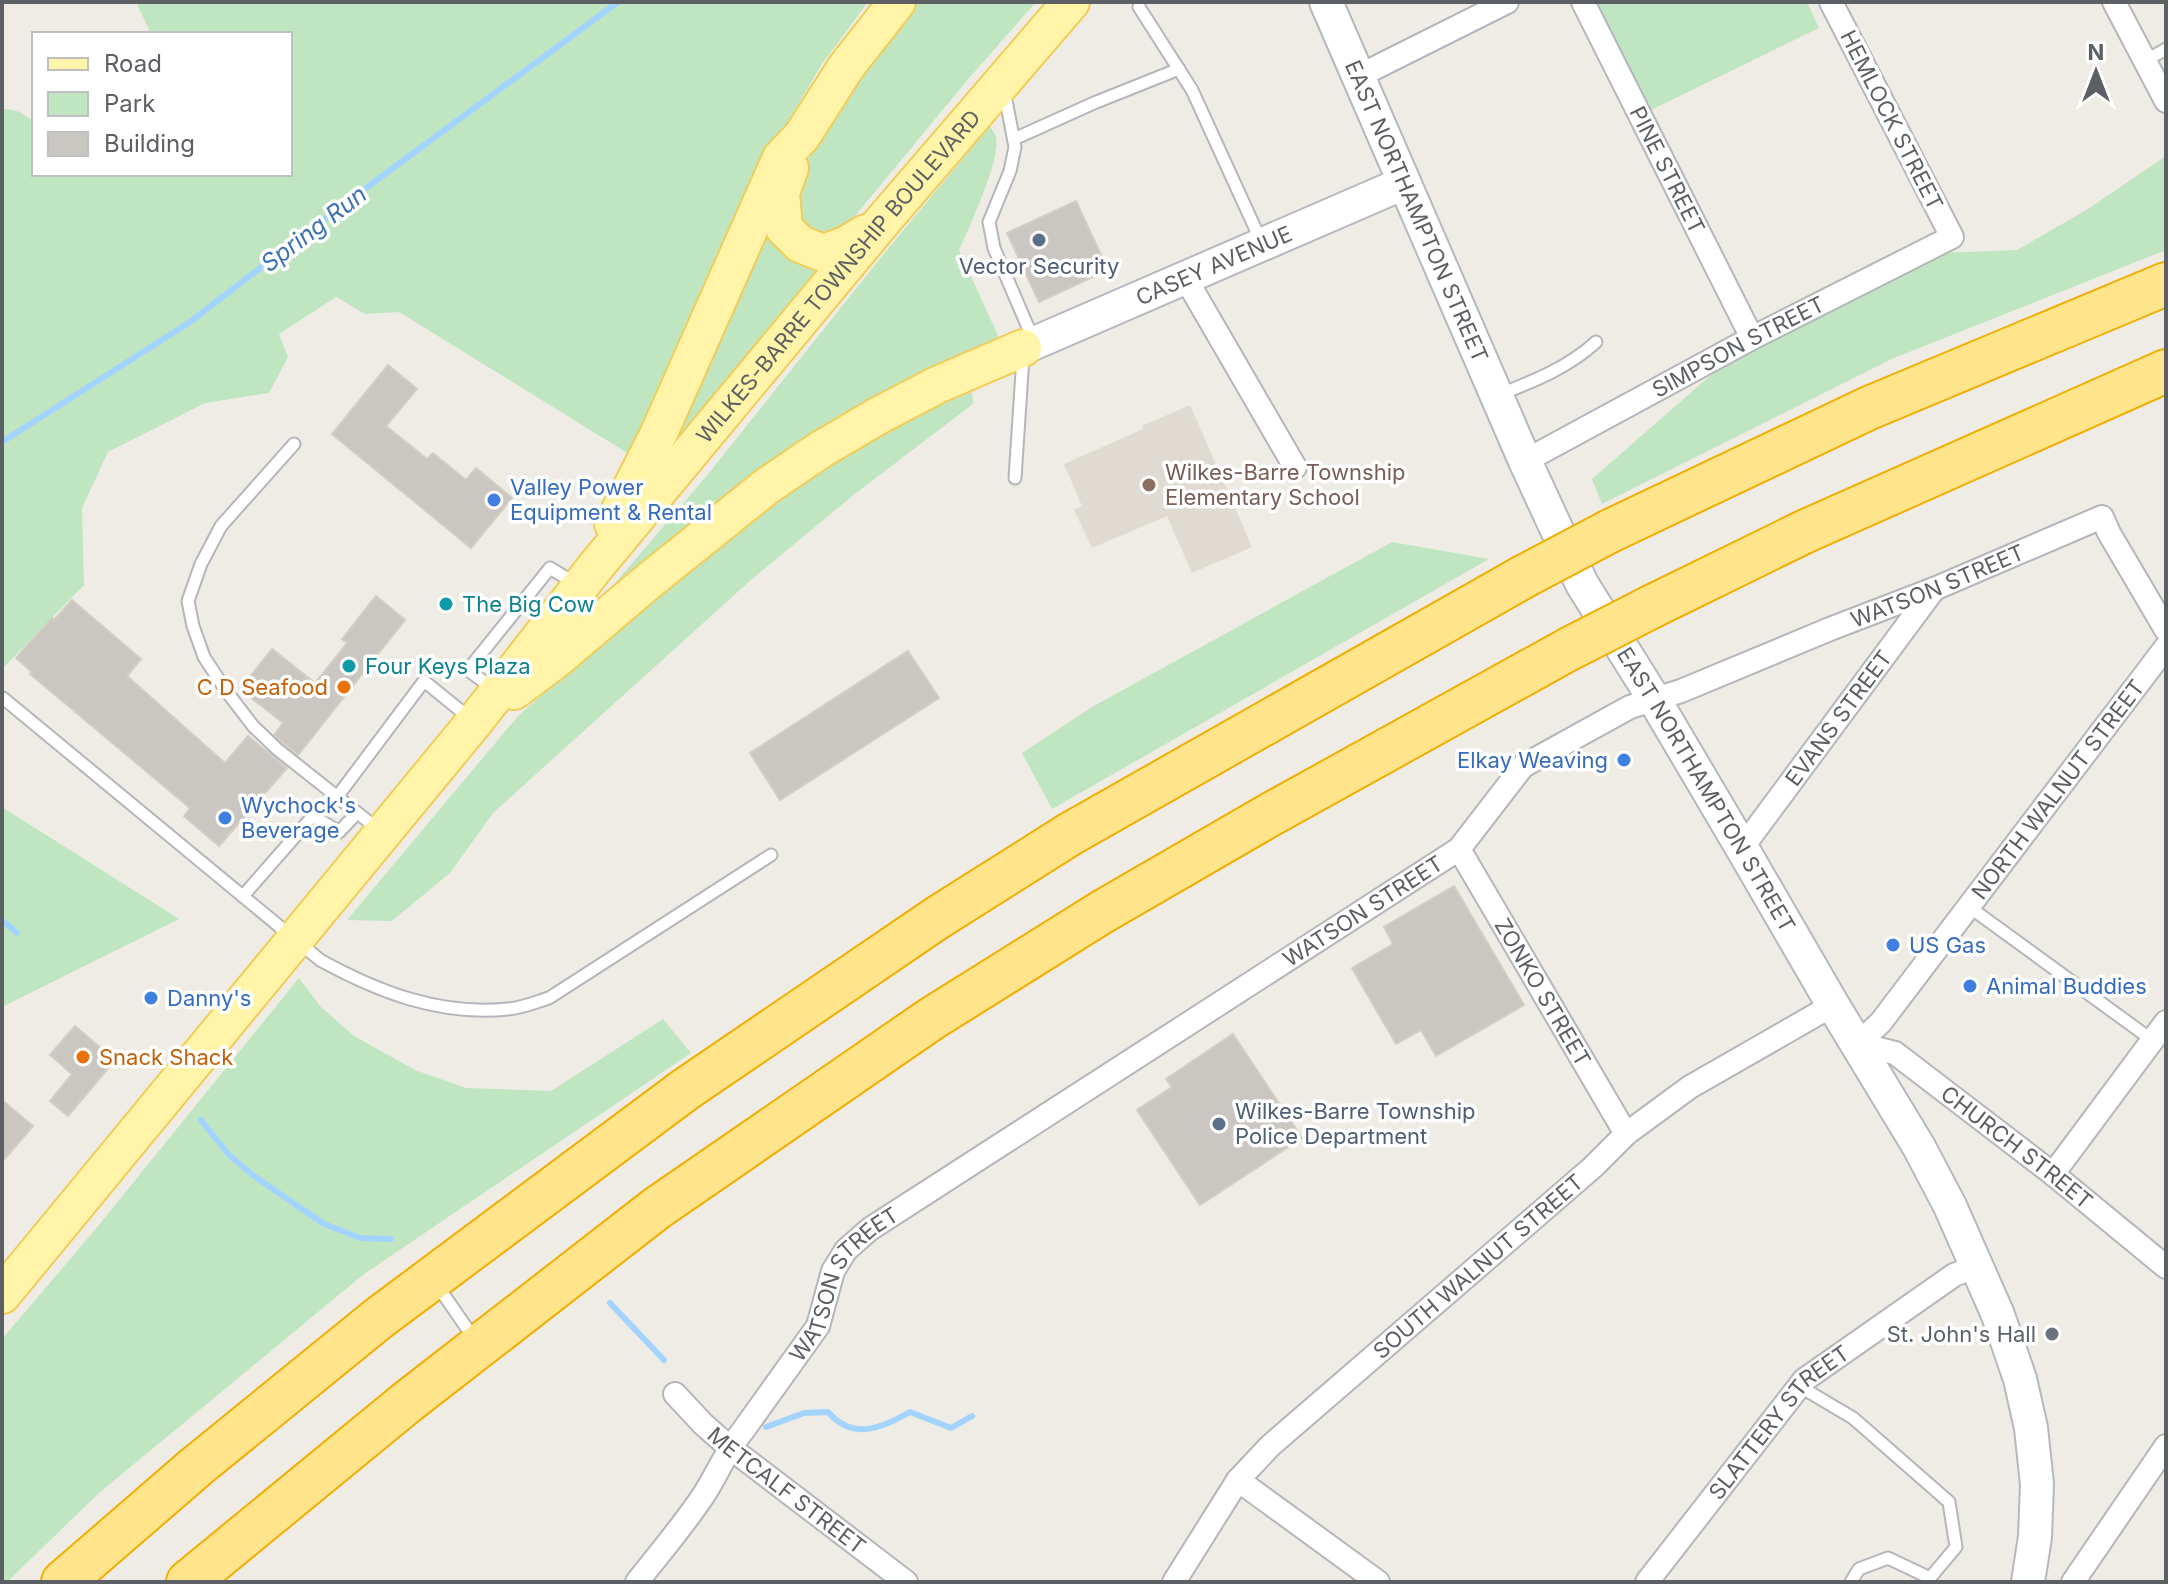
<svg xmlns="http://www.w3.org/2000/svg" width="2168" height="1584" font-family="Inter,sans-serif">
<rect width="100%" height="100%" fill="#eeece4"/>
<polygon fill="#dfdbd2" points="1190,405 1252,547 1192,573 1167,516 1092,548 1074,510 1082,506 1064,464 1143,429 1142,426"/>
<g fill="#c0e6c1">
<polygon points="136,2 868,2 822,64 781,133 716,280 629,454 399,312 365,314 336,297 279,334 288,357 269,393 205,403 108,452 82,508 84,585 2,669 2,108 20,112 34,122 34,174 114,174 118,177 122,174 290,174 290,34 151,34"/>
<path d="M918,2h118l-66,75 -125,151c-16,8 -27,8 -43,-1l-5,-49 71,-114 30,-40z"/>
<polygon points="1594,2 1807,2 1819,28 1647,112"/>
<path d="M990,126c2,4 5,7 6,11 5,22 -27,91 -37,113l41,90 -401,262 110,-129 178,-223z"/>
<polygon points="2166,156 2166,250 1894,358 1602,504 1592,479 1719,368 1941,253 2017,250 2088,209"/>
<polygon points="762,235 816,271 648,479"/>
<polygon points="972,392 973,404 856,493 752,579 493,813 450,873 392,921 347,920 518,716 607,638 747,522 859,444 925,411"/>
<polygon points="1392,542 1489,559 1052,809 1022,753 1092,707"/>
<polygon points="2,807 179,919 2,1007"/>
<polygon points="299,978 321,1007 354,1036 415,1070 466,1088 551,1091 663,1019 691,1053 364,1274 99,1493 7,1582 2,1582 2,1339 94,1231"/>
</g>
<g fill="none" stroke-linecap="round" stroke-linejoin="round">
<g stroke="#a3d4ff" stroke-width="6">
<polyline points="2,442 190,322 320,222 618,2"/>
<polyline points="2,920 17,933"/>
<polyline points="201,1120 229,1155 254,1176 324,1224 360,1238 391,1239"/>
<polyline points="610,1303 664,1360"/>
<path d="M766,1427l38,-14 24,-1c25,29 54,16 82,0l41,16 21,-12"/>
</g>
</g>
<g fill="#cac6c1" stroke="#d3cec2" stroke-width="2">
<polygon points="1076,201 1108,270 1039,302 1007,233"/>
<polygon points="388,365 417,389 386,426 427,459 433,453 466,480 476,468 512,498 471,548 332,434"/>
<polygon points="376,596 405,620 298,755 274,735 283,723 240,689 272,649 315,683 347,643 342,639"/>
<polygon points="72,600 141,659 127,676 225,763 248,736 287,768 219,846 184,816 190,808 30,674 32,672 16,658 52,618 54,620"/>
<polygon points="908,651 939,698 780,800 750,753"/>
<polygon points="1454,886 1524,1005 1436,1056 1421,1030 1396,1044 1352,968 1393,944 1384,927"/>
<polygon points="75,1026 115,1060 68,1116 50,1101 72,1074 50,1055"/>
<polygon points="1233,1034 1302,1138 1200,1205 1137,1110 1172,1087 1166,1079"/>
<polygon points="2,1100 33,1126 2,1162"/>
</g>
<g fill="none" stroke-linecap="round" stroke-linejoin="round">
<g stroke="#b4b6bb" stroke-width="15">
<g id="service">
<polyline points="1139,7 1192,90 1261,241"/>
<polyline points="2145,61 2166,49"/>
<polyline points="1004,90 1015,147 1010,171 989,222 994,248 1033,339"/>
<polyline points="1014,139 1094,103 1179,69"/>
<path d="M1501,394c33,-13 68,-27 95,-52"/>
<polyline points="294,444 221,526 201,564 188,601 193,626 204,657 227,692 253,726 277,749 379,830"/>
<polyline points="1015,478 1023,357"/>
<polyline points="495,690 468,670 550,568 576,584"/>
<path d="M3,698l317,262c58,32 120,56 188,49 14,-1 28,-7 41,-11l222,-143"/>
<polyline points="337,797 424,681 472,720"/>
<polyline points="243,896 313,816 339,832 357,813"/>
<polyline points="1968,906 2152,1040"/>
<polyline points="437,1285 475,1340"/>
<polyline points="1799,1386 1853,1418 1949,1502 1956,1547 1930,1578 1888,1558 1859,1569 1851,1582"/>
</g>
</g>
<g stroke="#b4b6bb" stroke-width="26">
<g id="minor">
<path id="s1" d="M1583,2l169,336"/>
<polyline points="2114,2 2166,101"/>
<polyline points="1359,76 1507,2"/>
<polyline points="1186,279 1295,467"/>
<path id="s2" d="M1525,461l227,-123 200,-101 -121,-235"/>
<path id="s3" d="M1742,848l192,-259"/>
<path id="s4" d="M1459,849l167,285"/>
<path id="s5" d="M1858,1044l23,-22 285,-375"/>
<path id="s6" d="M1858,1044l37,9 158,121 113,93"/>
<polyline points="2053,1174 2166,1022"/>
<path id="s7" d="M675,1394l28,30 26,23 177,135"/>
<polyline points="1238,1480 1378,1582"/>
<path id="s8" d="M637,1582c22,-28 46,-56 66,-86 14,-21 23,-45 39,-64l76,-106 15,-55 13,-21 24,-21 589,-380 64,-83 107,-59 51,-16 149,-62 104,-40 168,-72 7,16 57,97"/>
<path id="s9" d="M1174,1582l64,-102 32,-34 323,-279 33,-33 64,-47 143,-82"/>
<path id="s10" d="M1647,1582l157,-202 150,-105 22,-9"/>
<polyline points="2073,1582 2166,1446"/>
</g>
</g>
<g stroke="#b5b8be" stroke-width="36">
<g id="secondary">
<path id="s11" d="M1326,2l199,459 57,123 72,115 88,149 91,157 86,142 31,59 48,109 22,64 11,49 6,56 -2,53 -7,45"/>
<path id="s12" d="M1023,348l381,-165"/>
</g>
</g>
<g stroke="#f3cc58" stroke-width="40">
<g id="primary">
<polyline points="790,168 781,193 784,228 800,244 823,253 846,245 866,233"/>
<polyline points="613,524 659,433 781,158 802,136 846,67 897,2"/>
<polyline points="514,691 558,658 645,584 767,486 820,450 876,417 937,385 1023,348"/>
<path id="s13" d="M2,1295l473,-574 121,-155 285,-343 190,-221"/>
</g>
</g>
<g stroke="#f2ae00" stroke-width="46">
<g id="motorway">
<polyline points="1610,531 1869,408 2166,284"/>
<polyline points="1653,606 1806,531 2166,371"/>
<polyline points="63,1582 197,1466 379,1318 686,1089 937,918 1070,834 1523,577"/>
<polyline points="188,1582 406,1403 657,1208 931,1019 1102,912 1273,813 1569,649"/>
</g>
</g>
<use href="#service" stroke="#fff" stroke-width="11"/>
<use href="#minor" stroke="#fff" stroke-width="22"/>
<use href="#secondary" stroke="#fff" stroke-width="32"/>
<use href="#primary" stroke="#fff4a8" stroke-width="36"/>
<use href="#motorway" stroke="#fee48b" stroke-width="42"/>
<g stroke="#f2ae00" stroke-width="46" stroke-linecap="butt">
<g id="motorway-bridge">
<polyline points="1523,577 1610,531"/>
<polyline points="1569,649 1653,606"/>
</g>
</g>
<use href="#motorway-bridge" stroke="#fee48b" stroke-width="42"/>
</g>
<g fill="#5c6f8a" stroke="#fff" stroke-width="3">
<circle cx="1039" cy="240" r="8"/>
<circle cx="1219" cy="1124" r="8"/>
</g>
<circle fill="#8d6e63" stroke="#fff" stroke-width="3" cx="1149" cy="485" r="8"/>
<g fill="#3f7fe0" stroke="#fff" stroke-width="3">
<circle cx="494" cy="500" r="8"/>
<circle cx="1624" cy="760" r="8"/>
<circle cx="225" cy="818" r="8"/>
<circle cx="1893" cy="945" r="8"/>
<circle cx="1970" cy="986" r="8"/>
<circle cx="151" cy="998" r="8"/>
</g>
<g fill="#0f9aa8" stroke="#fff" stroke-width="3">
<circle cx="446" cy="604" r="8"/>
<circle cx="349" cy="666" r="8"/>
</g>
<g fill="#e8710a" stroke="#fff" stroke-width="3">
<circle cx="344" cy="687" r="8"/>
<circle cx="83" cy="1057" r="8"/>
</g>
<circle fill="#6b7280" stroke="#fff" stroke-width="3" cx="2052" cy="1334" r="8"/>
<g text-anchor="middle" stroke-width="7" stroke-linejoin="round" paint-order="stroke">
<g font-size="22" fill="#5c5f64" stroke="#fff">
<text transform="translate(1892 120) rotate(63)" y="8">HEMLOCK STREET</text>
<text dy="8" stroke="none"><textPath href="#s1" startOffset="188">PINE STREET</textPath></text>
<text dy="8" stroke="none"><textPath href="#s11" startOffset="228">EAST NORTHAMPTON STREET</textPath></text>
<text dy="8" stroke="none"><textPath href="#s12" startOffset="208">CASEY AVENUE</textPath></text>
<text dy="8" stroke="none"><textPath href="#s13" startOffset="1318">WILKES-BARRE TOWNSHIP BOULEVARD</textPath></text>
<text dy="8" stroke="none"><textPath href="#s2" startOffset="242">SIMPSON STREET</textPath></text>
<text dy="8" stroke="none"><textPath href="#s8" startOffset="1686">WATSON STREET</textPath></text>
<text dy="8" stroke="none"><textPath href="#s3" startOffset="162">EVANS STREET</textPath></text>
<text dy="8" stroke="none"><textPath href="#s11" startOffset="876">EAST NORTHAMPTON STREET</textPath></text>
<text dy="8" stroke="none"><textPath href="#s5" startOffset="324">NORTH WALNUT STREET</textPath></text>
<text dy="8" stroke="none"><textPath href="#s8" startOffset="1014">WATSON STREET</textPath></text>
<text dy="8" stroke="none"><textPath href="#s4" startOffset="166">ZONKO STREET</textPath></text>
<text dy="8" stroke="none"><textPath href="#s6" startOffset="192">CHURCH STREET</textPath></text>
<text dy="8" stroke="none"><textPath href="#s9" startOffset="442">SOUTH WALNUT STREET</textPath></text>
<text dy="8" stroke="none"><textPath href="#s8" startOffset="366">WATSON STREET</textPath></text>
<text dy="8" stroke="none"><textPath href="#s10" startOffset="208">SLATTERY STREET</textPath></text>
<text dy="8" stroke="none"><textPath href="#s7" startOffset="148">METCALF STREET</textPath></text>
</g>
<g font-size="22" fill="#4e5e75" stroke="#fff">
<text x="1039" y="274">Vector Security</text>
<text x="1235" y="1119" text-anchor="start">Wilkes-Barre Township<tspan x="1235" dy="25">Police Department</tspan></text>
</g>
<g font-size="22" fill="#785e54" stroke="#fff" text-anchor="start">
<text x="1165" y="480">Wilkes-Barre Township<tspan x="1165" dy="25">Elementary School</tspan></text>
</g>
<g font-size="22" fill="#366cbe" stroke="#fff" text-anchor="start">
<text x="510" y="495">Valley Power<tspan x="510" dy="25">Equipment &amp; Rental</tspan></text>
<text x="1608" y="768" text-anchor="end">Elkay Weaving</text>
<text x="241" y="813">Wychock's<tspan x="241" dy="25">Beverage</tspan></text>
<text x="1909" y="953">US Gas</text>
<text x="1986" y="994">Animal Buddies</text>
<text x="167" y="1006">Danny's</text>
</g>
<g font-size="22" fill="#0d838f" stroke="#fff" text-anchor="start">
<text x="462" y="612">The Big Cow</text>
<text x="365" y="674">Four Keys Plaza</text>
</g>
<g font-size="22" fill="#c56008" stroke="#fff" text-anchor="end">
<text x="328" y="695">C D Seafood</text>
<text x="99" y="1065" text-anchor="start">Snack Shack</text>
</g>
<g font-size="22" fill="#5b616d" stroke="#fff" text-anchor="end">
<text x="2036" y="1342">St. John's Hall</text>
</g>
<g font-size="24" font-style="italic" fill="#3e73b3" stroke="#fff">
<text transform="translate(314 229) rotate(-37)" y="8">Spring Run</text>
</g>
</g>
<rect width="2168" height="1584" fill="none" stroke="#5c5f64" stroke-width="8"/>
<rect x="32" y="32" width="260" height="144" fill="#ffffff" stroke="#bebfc1" stroke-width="2"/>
<rect x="48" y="58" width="40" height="12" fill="#fff4a8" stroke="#bebfc1" stroke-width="2"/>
<text x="104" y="72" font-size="24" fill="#5c5f64">Road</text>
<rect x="48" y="92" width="40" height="24" fill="#c0e6c1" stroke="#bebfc1" stroke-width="2"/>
<text x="104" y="112" font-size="24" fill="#5c5f64">Park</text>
<rect x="48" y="132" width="40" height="24" fill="#cac6c1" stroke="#bebfc1" stroke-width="2"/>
<text x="104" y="152" font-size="24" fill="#5c5f64">Building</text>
<g transform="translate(2096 72)" stroke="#ffffff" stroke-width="6" paint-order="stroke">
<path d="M0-6L14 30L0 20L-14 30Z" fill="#5c5f64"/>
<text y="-12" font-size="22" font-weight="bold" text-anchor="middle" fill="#5c5f64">N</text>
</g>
</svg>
